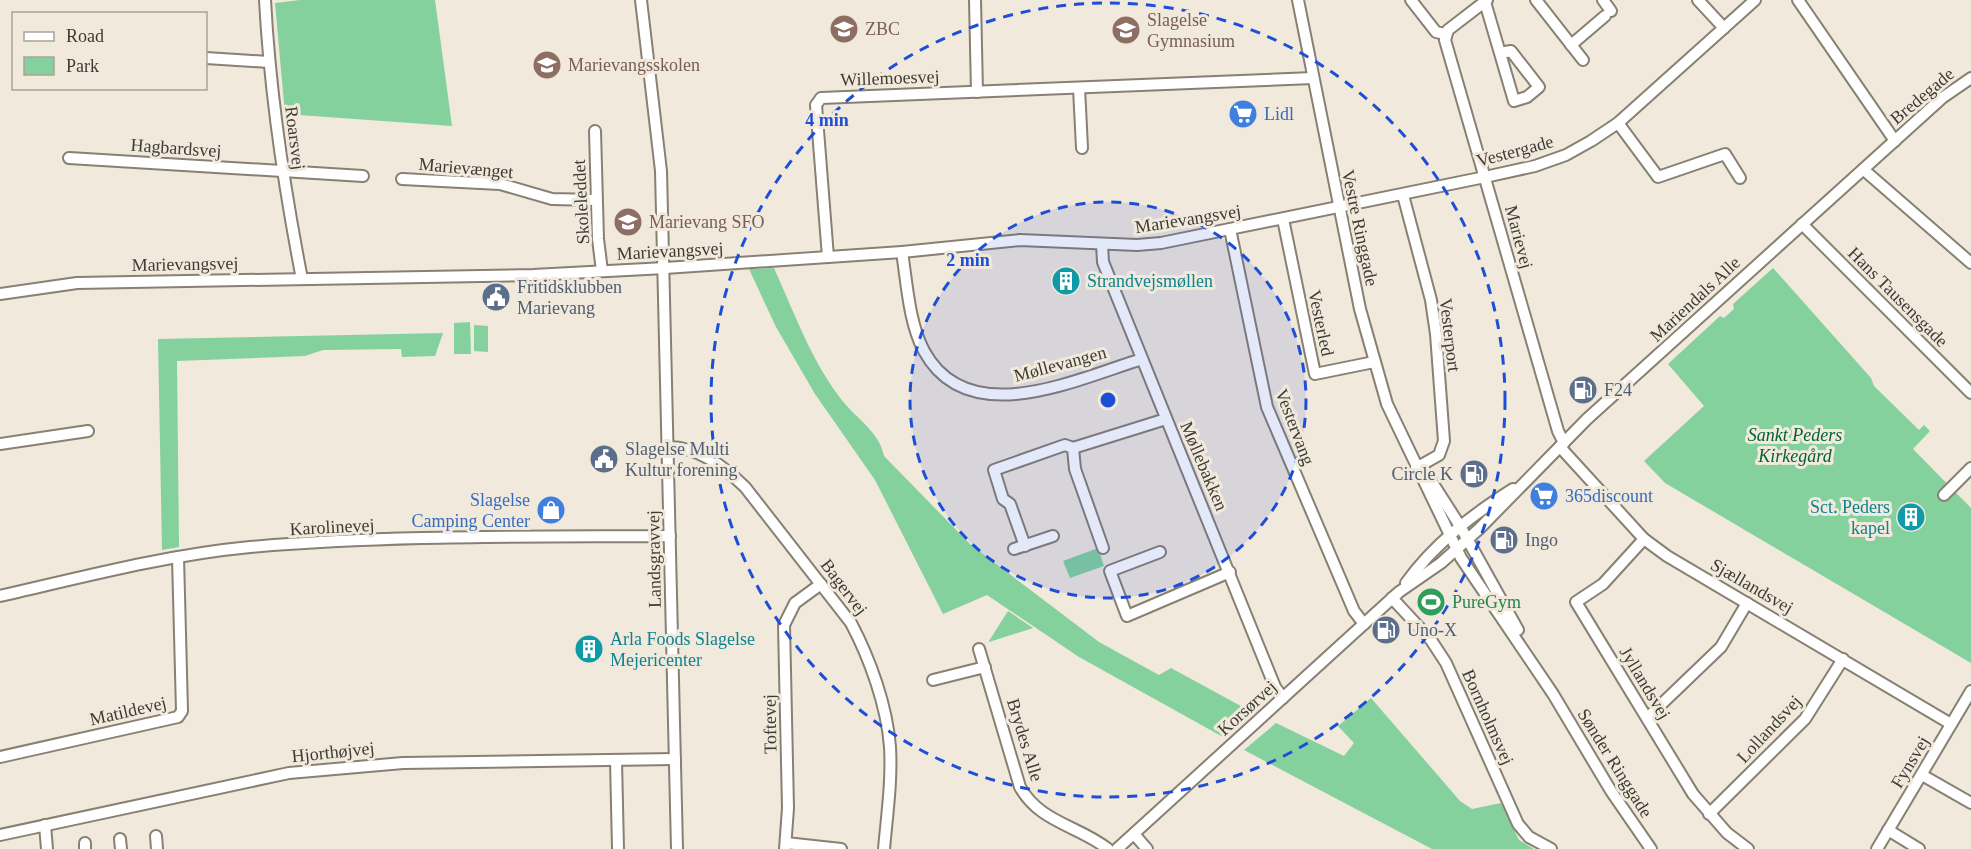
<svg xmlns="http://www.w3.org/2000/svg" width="1971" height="849" font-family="Georgia,serif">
<rect width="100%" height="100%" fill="#f1e9db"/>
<g fill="#84d19e">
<polygon points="300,0 435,0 452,126 285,114 275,3"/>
<path d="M774,268c19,42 36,89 64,127 15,22 41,35 46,61l86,88 129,98 60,33 12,-7 79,43 -27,26 -144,-80 -92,-62 -44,19 -68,-134 -60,-86 -39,-67 -27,-58z"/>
<polygon points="1773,268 1871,378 1874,386 1919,430 1924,425 1930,431 1913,449 1971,508 1971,663 1665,483 1644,461 1704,406 1668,364 1720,316 1724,318 1734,309 1733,304"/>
<polygon points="470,322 471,354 454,354 454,323"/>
<polygon points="474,325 488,326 488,352 474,351"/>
<polygon points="443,333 435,356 402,357 401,349 323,350 305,356 177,361 179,547 162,550 158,339"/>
<polygon points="1098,548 1104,566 1070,578 1063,561"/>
<polygon points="1008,611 1033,628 989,642 989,641"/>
<polygon points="1371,698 1460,801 1472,809 1501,803 1519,840 1534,849 1432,849 1244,750 1276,723 1344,756 1354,743 1338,726"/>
</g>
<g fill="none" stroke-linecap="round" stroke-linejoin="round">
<g stroke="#878073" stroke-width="14">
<g id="minor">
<path d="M265,0c5,94 19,187 37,279"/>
<polyline points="641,0 661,171 677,849"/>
<polyline points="975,0 977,92"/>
<polyline points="1298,0 1360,309 1387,404 1461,558 1553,694 1611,791 1651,849"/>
<polyline points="1411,0 1436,32 1445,34"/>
<polyline points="1487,0 1448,30 1445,40 1558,431 1564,443"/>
<polyline points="1536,0 1583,60"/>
<polyline points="1603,0 1611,11"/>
<polyline points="1698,0 1724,28"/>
<polyline points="1798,0 1895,141"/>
<polyline points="1485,2 1514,101 1527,97 1539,87 1511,51 1500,53"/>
<polyline points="1571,45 1605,16"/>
<polyline points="206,58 269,62"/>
<polyline points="1079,88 1082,148"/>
<polyline points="1618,123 1658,177 1725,154 1740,178"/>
<polyline points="595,131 598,239 602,271"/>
<polyline points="69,158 363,176"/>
<polyline points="1864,170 1971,263"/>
<polyline points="402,179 500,184 552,199 596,200"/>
<polyline points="1403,195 1431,300 1436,334 1444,441 1439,455 1416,468"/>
<polyline points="1283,219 1315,374 1374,362"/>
<polyline points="1802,224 1971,393"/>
<polyline points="1230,229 1267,407 1354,611 1364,624"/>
<polyline points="1102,244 1103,262 1275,687 1283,698"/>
<path d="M902,252c5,32 7,71 22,99 44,81 153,28 218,8"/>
<polyline points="828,257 816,105 821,98 1313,78"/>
<polyline points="0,294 77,283 533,275 665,268 902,252 1020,240 1137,245 1161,243 1485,177 1535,166 1566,155 1591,141 1618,123 1755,0"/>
<polyline points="0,444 88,431"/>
<path d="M668,447c31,0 55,19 77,40l106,136c19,36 36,83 39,124 2,34 -3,68 -6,102"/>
<polyline points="1560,447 1644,539 1667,556 1951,724"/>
<polyline points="1073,448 1166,419"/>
<polyline points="1421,465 1460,526 1518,630"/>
<polyline points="1944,495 1971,468"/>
<polyline points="1644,539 1603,584 1576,602 1693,794 1727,833 1748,849"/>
<polyline points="1025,546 1010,504 1003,499 994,470 1065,445 1073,448 1075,469 1103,548"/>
<polyline points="1014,549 1053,536"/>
<polyline points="1160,552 1110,571 1127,616 1230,572"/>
<path d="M1406,583c28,-39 66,-68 107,-94"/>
<path d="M0,596c83,-19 166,-41 250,-49 139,-12 280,-10 420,-11"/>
<polyline points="1392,598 1431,640 1446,663 1518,824 1529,837 1551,849"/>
<path d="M979,649l41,138c19,35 59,39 88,62"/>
<polyline points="933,680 985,667"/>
<polyline points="1647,718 1721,647 1747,603"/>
<polyline points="0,757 178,717 182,711 178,557"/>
<polyline points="616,760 618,849"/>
<polyline points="1922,775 1971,803"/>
<polyline points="1709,814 1805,719 1843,659"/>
<polyline points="45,825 47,849"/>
<polyline points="1888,830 1919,849"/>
<polyline points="1134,834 1147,849"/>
<polyline points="0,835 289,773 403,763 675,759"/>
<polyline points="156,836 157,849"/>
<polyline points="120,839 121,849"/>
<polyline points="85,843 85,849"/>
<polyline points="786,843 841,849"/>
<polyline points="785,849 788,808 784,625 795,603 821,584"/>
<polyline points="1117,849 1399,592 1441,563 1479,529 1587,419 1942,98 1971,78"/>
<polyline points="1877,849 1971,691"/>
</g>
</g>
<use href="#minor" stroke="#fff" stroke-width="10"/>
</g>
<circle cx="1108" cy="400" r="198" fill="#1d4ed8" fill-opacity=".12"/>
<g fill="none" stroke="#1d4ed8" stroke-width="3" stroke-dasharray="10 8">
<circle cx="1108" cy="400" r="198"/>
<circle cx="1108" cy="400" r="397"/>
</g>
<defs>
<g id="university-disc" transform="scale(1.5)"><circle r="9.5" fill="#8d6e63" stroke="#f1e9db"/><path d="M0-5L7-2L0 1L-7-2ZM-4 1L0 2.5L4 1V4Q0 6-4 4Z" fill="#fff"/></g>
<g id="school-disc" transform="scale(1.5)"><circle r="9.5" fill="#8d6e63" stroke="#f1e9db"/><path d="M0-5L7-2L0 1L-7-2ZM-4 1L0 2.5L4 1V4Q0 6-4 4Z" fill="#fff"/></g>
<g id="supermarket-disc" transform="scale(1.5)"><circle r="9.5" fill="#3f7fe0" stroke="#f1e9db"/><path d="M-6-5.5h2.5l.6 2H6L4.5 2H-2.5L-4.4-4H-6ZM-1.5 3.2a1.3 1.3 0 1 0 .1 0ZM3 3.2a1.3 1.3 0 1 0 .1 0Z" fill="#fff"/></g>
<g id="building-disc" transform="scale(1.5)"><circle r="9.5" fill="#0f9aa8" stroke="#f1e9db"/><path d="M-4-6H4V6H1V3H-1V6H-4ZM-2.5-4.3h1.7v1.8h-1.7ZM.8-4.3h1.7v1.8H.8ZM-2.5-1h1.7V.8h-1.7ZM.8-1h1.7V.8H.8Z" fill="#fff"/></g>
<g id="civic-disc" transform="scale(1.5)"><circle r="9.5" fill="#5c6f8a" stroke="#f1e9db"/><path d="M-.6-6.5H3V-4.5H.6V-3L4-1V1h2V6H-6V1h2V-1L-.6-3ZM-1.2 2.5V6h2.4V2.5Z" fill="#fff"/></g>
<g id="fuel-disc" transform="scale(1.5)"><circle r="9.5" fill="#5c6f8a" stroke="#f1e9db"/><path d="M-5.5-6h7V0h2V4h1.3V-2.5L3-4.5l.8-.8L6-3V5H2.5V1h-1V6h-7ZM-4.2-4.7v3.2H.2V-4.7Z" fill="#fff"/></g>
<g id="shop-disc" transform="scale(1.5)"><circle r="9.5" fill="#3f7fe0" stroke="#f1e9db"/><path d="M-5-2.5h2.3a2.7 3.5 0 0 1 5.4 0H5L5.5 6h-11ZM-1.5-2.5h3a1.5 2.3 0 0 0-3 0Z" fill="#fff"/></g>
<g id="stadium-disc" transform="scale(1.5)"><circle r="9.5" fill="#2e9e5b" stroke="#f1e9db"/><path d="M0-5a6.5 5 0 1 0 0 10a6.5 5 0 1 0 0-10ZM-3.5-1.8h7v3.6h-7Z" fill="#fff"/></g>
</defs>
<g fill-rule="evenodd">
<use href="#university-disc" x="844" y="29"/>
<use href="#school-disc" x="1126" y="30"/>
<use href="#school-disc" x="547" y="65"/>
<use href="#supermarket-disc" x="1243" y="114"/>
<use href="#school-disc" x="628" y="222"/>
<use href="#building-disc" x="1066" y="281"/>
<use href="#civic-disc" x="496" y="297"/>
<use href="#fuel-disc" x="1583" y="390"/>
<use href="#civic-disc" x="604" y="459"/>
<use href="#fuel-disc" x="1474" y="474"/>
<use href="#supermarket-disc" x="1544" y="496"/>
<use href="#shop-disc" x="551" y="510"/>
<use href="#building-disc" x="1911" y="517"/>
<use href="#fuel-disc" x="1504" y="540"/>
<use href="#stadium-disc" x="1431" y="602"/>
<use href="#fuel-disc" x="1386" y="630"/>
<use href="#building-disc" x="589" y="649"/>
</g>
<g text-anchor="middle" stroke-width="6" stroke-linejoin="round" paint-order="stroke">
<g font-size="18" fill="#785e54" stroke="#f1e9db" text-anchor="start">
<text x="1147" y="26">Slagelse<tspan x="1147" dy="21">Gymnasium</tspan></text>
<text x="865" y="35">ZBC</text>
<text x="568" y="71">Marievangsskolen</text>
<text x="649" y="228">Marievang SFO</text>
</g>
<g font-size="18" fill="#3e3b35" stroke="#f1e9db">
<text transform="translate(890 78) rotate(-2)" y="6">Willemoesvej</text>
<text transform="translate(1922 96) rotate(-40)" y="6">Bredegade</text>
<text transform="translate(295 138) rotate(83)" y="6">Roarsvej</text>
<text transform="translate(176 148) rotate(4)" y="6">Hagbardsvej</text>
<text transform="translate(1515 151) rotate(-15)" y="6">Vestergade</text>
<text transform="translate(466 168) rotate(5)" y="6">Marievænget</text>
<text transform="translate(581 202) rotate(-93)" y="6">Skoleleddet</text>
<text transform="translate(1188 219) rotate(-9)" y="6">Marievangsvej</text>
<text transform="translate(1360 228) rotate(78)" y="6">Vestre Ringgade</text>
<text transform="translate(1519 237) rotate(75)" y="6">Marievej</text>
<text transform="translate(670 251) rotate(-3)" y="6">Marievangsvej</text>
<text transform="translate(185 264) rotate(-1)" y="6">Marievangsvej</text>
<text transform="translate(1898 297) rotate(45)" y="6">Hans Tausensgade</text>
<text transform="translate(1695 299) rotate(-43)" y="6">Mariendals Alle</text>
<text transform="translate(1321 323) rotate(78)" y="6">Vesterled</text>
<text transform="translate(1450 335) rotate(83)" y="6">Vesterport</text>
<text transform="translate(1060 364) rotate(-15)" y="6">Møllevangen</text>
<text transform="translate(1295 427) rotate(69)" y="6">Vestervang</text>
<text transform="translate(1204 466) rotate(67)" y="6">Møllebakken</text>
<text transform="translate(332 527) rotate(-3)" y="6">Karolinevej</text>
<text transform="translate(654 559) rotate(-91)" y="6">Landsgravvej</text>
<text transform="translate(1752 586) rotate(30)" y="6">Sjællandsvej</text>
<text transform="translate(844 587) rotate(53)" y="6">Bagervej</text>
<text transform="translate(1645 683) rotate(59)" y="6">Jyllandsvej</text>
<text transform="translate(1247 708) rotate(-42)" y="6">Korsørvej</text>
<text transform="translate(128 711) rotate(-13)" y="6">Matildevej</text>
<text transform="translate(1488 717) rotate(66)" y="6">Bornholmsvej</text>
<text transform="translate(770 724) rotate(-91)" y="6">Toftevej</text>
<text transform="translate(1769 729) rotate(-47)" y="6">Lollandsvej</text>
<text transform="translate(1025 740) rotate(73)" y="6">Brydes Alle</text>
<text transform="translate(333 752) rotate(-6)" y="6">Hjorthøjvej</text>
<text transform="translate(1910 762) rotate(-59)" y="6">Fynsvej</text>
<text transform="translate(1615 763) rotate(58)" y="6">Sønder Ringgade</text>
</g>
<g font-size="18" fill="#366cbe" stroke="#f1e9db" text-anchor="start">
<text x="1264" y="120">Lidl</text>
<text x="1565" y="502">365discount</text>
<text x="530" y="506" text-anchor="end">Slagelse<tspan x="530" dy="21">Camping Center</tspan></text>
</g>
<g font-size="18" fill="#0d838f" stroke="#f1e9db" text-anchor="start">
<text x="1087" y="287">Strandvejsmøllen</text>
<text x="1890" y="513" text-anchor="end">Sct. Peders<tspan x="1890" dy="21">kapel</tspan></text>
<text x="610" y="645">Arla Foods Slagelse<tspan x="610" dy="21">Mejericenter</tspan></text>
</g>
<g font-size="18" fill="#4e5e75" stroke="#f1e9db" text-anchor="start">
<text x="517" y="293">Fritidsklubben<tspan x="517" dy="21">Marievang</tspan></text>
<text x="1604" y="396">F24</text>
<text x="625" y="455">Slagelse Multi<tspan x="625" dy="21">Kultur forening</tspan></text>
<text x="1453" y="480" text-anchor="end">Circle K</text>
<text x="1525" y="546">Ingo</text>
<text x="1407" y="636">Uno-X</text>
</g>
<g font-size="18" font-style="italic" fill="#006435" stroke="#f1e9db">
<text x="1795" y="441">Sankt Peders<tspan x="1795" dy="21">Kirkegård</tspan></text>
</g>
<g font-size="18" fill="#27864d" stroke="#f1e9db" text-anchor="start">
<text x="1452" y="608">PureGym</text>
</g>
</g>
<circle cx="1108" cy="400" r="9" fill="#1d4ed8" stroke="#f1e9db" stroke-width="3"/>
<g font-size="18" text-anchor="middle" font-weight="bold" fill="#1d4ed8" stroke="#f1e9db" stroke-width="6" stroke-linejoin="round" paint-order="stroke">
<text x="827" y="126">4 min</text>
<text x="968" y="266">2 min</text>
</g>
<rect x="12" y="12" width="195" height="78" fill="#f1e9db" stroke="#a9a399" stroke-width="1.5"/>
<rect x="24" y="32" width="30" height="9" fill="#ffffff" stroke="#a9a399" stroke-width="1.5"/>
<text x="66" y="42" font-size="18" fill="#3e3b35">Road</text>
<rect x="24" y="57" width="30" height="18" fill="#84d19e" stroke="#a9a399" stroke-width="1.5"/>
<text x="66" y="72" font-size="18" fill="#3e3b35">Park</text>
</svg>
